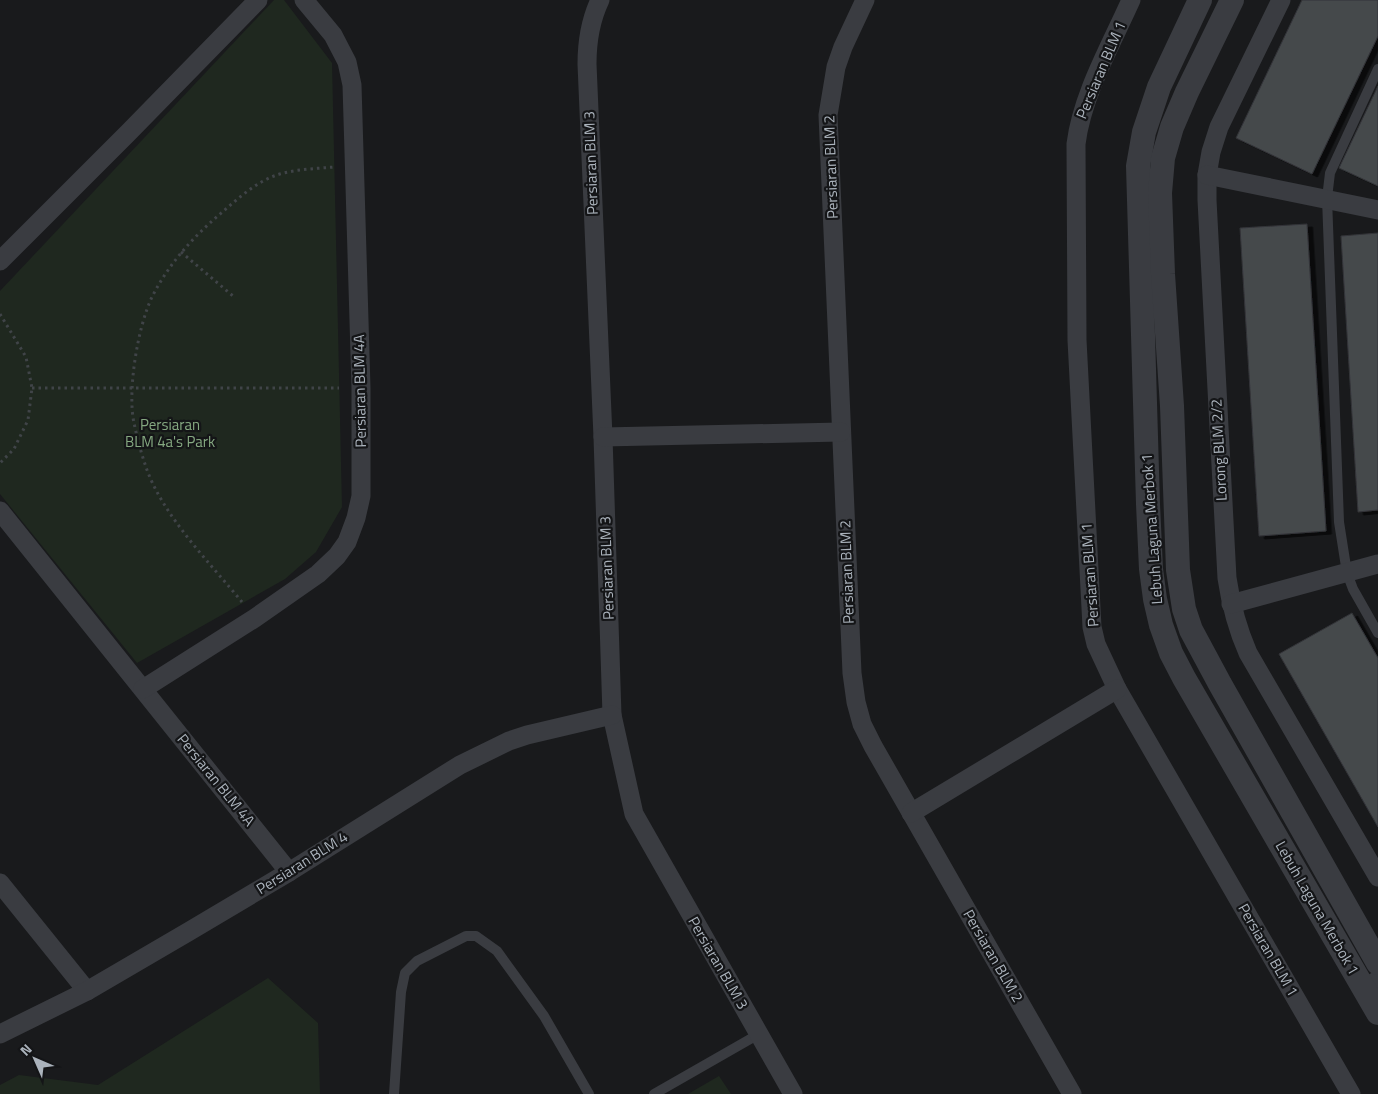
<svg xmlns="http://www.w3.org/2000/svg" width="1378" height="1094" font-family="'Titillium Web',sans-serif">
<defs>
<filter id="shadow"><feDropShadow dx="5.5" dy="3" stdDeviation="0" flood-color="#0009"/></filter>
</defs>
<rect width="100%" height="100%" fill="#191a1c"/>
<g fill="#1f281f">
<polygon points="274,0 284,0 332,63 342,507 316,552 285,579 137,663 0,494 0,291"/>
<polygon points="268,978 318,1023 320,1094 0,1094 0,1085 19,1075 98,1085"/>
<polygon points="719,1076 731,1094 688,1094"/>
</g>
<g fill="#45484c" stroke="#333438" filter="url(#shadow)">
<polygon points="1302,0 1378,0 1378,36 1312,174 1236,138"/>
<polygon points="1378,86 1378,186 1339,168"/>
<polygon points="1307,224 1326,531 1259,536 1240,228"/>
<polygon points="1378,233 1378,510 1358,512 1341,236"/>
<polygon points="1352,613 1378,658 1378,827 1279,654"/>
</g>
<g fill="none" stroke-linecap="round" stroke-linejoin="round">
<g stroke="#404448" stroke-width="3" stroke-dasharray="2.5 4" stroke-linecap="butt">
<polyline points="181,252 233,296"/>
<polyline points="0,314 26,357 32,388 28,420 14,449 0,463"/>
<polyline points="32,388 339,388"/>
<path d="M242,602c-32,-39 -80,-87 -96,-135 -5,-14 -9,-30 -12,-44 -7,-32 4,-97 18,-126 16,-32 40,-59 67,-82 15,-13 30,-27 48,-36 20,-10 46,-10 67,-12"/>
</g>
<g stroke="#3a3c41" stroke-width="10">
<polyline points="1378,69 1330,173 1327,198 1339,522 1347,573 1353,589 1378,633"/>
<polyline points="394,1094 401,992 405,973 417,961 466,936 476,936 497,951 544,1016 589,1094"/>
<polyline points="654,1094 759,1034"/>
</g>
<g stroke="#3a3c41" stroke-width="19">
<path d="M600,0c-10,21 -13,41 -13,64l16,373 9,278 22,99 159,280"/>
<polyline points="865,0 843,47 836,67 828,115 852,673 856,702 862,724 873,746 1072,1094"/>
<path d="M1131,0c-20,45 -49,95 -55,144l1,196 15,287 4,17 21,45 234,405"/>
<path d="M1281,0l-62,127 -8,25 -4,23v25l20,378c4,27 10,50 21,75l130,224"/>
<polyline points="1207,175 1378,210"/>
<polyline points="0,261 128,133 258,0"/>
<polyline points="603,437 841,432"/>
<polyline points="0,511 289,872"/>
<polyline points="1231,604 1378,564"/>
<polyline points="143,689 255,618 318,574 337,556 347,542 356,518 361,496 361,388 352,85 347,62 333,35 304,0"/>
<polyline points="911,813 1117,689"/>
<polyline points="0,883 87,991"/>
<polyline points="1364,989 1378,980"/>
<polyline points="0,1034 87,991 188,932 289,872 460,765 509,741 527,735 612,715"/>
</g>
<g stroke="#3a3c41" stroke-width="24">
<polyline points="1200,0 1159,87 1144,132 1138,166 1148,504 1151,569 1155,599 1161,625 1171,653 1184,678 1378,1013"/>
<polyline points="1232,0 1187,92 1172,127 1163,158 1160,193 1163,274 1172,406 1178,570 1184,609 1191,630 1220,684 1378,963"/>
</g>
</g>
<g text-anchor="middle" stroke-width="4.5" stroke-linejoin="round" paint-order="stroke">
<g font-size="15" fill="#abb3bc" stroke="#141517">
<text transform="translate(1101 70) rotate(-67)" y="5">Persiaran BLM 1</text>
<text transform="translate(591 163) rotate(-92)" y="5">Persiaran BLM 3</text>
<text transform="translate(831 167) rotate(-92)" y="5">Persiaran BLM 2</text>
<text transform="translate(360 391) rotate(-91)" y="5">Persiaran BLM 4A</text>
<text transform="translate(1219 450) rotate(-93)" y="5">Lorong BLM 2/2</text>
<text transform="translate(1152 529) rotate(-94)" y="5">Lebuh Laguna Merbok 1</text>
<text transform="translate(607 568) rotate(-92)" y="5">Persiaran BLM 3</text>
<text transform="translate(847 572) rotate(-92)" y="5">Persiaran BLM 2</text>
<text transform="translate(1090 575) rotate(-94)" y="5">Persiaran BLM 1</text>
<text transform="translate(216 780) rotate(51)" y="5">Persiaran BLM 4A</text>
<text transform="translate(302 863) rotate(-32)" y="5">Persiaran BLM 4</text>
<text transform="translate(1317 908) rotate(60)" y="5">Lebuh Laguna Merbok 1</text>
<text transform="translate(1268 950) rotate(60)" y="5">Persiaran BLM 1</text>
<text transform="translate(993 956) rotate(60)" y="5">Persiaran BLM 2</text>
<text transform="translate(718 963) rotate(60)" y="5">Persiaran BLM 3</text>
</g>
<g font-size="15" fill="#85a881" stroke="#141517">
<text x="170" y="430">Persiaran<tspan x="170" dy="17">BLM 4a's Park</tspan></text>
</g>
</g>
<g transform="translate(35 1059) rotate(315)" stroke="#141517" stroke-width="4" paint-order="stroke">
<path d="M0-4L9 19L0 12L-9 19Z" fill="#abb3bc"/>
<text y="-8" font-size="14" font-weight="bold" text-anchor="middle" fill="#abb3bc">N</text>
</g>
</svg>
